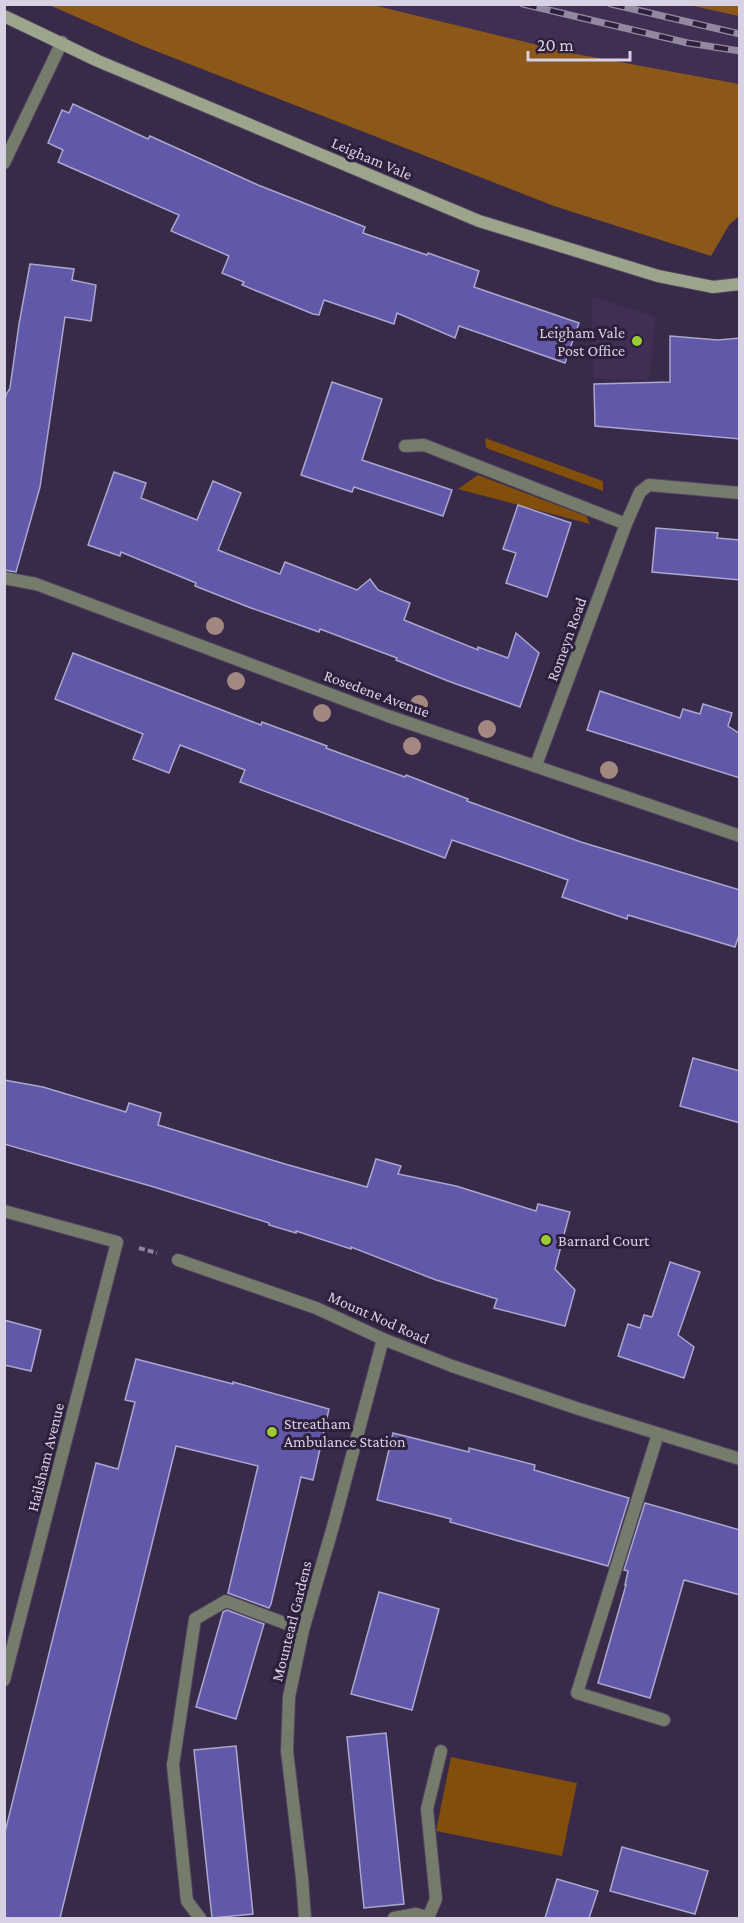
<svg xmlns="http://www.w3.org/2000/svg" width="744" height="1923" font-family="'Crimson Pro',serif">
<rect width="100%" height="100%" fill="#382a48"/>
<g fill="#402e53">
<polygon points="373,5 739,5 739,84 571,53"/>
<polygon points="592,296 656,317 649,380 593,379"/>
</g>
<g fill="#814e0b">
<polygon points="485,438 603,481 603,491 486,448"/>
<polygon points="478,475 586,516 590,524 458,489"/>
<polygon points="451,1757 577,1783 562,1856 436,1831"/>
</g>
<g fill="#8b581a">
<polygon points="49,5 373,5 571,53 739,84 739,216 729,225 711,256 554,206 143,46"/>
<polygon points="689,5 739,5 739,16"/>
</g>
<g fill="#6158aa" stroke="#a9a8cf" stroke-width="1.5">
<polygon points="73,104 148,139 150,136 258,185 365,227 363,233 427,255 428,253 479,271 474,287 579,323 565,363 459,326 455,338 397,313 394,324 324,300 319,315 313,314 242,285 244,282 222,273 229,256 171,231 179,215 58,162 63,150 48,143 62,110 69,113"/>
<polygon points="30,264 74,269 72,280 96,285 91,321 65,317 40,487 16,572 4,570 4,404 6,395 10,388 19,324"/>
<polygon points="670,336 718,340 740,338 740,439 595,426 594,384 670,382"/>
<polygon points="332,382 382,399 362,460 452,490 443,516 354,487 352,492 301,475"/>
<polygon points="114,472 146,483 141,498 197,520 213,481 241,493 218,550 280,574 285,562 357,590 370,579 378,590 410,603 404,620 478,650 478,647 508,658 516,633 539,653 520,707 448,681 396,660 397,658 320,629 319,632 251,608 195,586 196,583 121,552 120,556 88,545"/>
<polygon points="518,505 571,523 547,597 506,583 516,553 503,549"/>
<polygon points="656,528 718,533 717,538 740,540 740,580 652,572"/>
<polygon points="73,653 261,725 262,722 327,746 326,748 405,777 406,775 468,799 467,801 581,842 740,890 740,932 735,947 628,915 627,919 562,897 568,880 452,840 445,858 240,782 245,770 180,745 169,773 133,759 143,734 55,699"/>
<polygon points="600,691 680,718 683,709 700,714 703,704 732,713 728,726 740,734 740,778 587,730"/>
<polygon points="693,1058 740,1071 740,1123 680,1106"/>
<polygon points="4,1080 43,1087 126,1112 129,1103 161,1113 158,1125 285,1164 367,1187 376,1159 401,1166 398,1174 456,1186 536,1211 538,1204 570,1212 555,1269 575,1290 565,1326 494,1308 497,1299 436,1280 351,1247 351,1249 296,1231 296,1233 269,1225 269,1223 154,1187 4,1144"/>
<polygon points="670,1262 700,1272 678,1335 694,1347 684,1378 618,1356 628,1324 640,1328 644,1315 652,1317"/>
<polygon points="4,1320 41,1330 31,1371 4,1365"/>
<polygon points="136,1359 233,1384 233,1382 329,1409 313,1480 301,1477 271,1604 269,1608 228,1593 258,1466 176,1446 60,1918 4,1918 4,1836 96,1463 118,1469 135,1402 125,1400"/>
<polygon points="393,1433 469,1452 469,1448 535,1465 534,1470 629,1498 608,1566 450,1522 451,1519 377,1500"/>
<polygon points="645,1503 740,1530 740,1595 684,1580 650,1698 598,1683 626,1585 625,1585 628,1571 624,1570"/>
<polygon points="379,1592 439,1609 412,1710 351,1694"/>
<polygon points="227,1610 264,1624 236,1719 196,1707 223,1612"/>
<polygon points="386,1733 404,1904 364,1908 347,1737"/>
<polygon points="236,1746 253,1914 212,1918 194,1750"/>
<polygon points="622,1847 708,1871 695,1914 610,1891"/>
<polygon points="557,1879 598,1891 589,1918 545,1918"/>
</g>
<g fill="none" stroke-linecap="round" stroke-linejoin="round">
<g stroke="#524561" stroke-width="14">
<g id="lane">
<polyline points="658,1434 577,1693 664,1720"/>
<polyline points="200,1918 187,1901 173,1765 195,1619 226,1601 303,1630"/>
<polyline points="394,1918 416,1914 429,1918"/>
<polyline points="428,1918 436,1899 427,1809 441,1751"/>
</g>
</g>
<g stroke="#524561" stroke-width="14">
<g id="street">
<polyline points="4,163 62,42"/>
<polyline points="405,446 424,445 626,524"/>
<polyline points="4,578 36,584 388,716 740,836"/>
<polyline points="536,765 626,524 640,492 649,485 740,493"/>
<polyline points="4,1211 117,1242 4,1680"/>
<polyline points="178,1260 316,1308 383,1339 452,1366 579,1409 740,1459"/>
<polyline points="305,1918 302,1878 287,1751 289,1697 303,1630 334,1523 383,1339"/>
</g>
</g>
<g stroke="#524561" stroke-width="14">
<polyline id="secondary" points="4,16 98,61 479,221 658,276 713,287 740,284"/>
</g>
<polyline stroke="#8e839b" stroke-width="4" stroke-dasharray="6 3" stroke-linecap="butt" points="139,1248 157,1253"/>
<use href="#lane" stroke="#757c6c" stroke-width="12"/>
<use href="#street" stroke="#757c6c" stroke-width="12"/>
<use href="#secondary" stroke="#9ba58c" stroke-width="12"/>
<g stroke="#9388a0" stroke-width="7">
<g id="rail">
<polyline points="523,4 688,43 740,51"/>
<polyline points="611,4 740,34"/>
</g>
</g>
<use href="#rail" stroke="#2e203d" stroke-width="4.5" stroke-dasharray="14" stroke-linecap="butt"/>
</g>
<g fill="#a28881">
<circle cx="215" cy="626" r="9"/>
<circle cx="236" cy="681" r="9"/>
<circle cx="419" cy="704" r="9"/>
<circle cx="322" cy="713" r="9"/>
<circle cx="487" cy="729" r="9"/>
<circle cx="412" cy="746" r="9"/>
<circle cx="609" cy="770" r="9"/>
</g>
<g fill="#9bcb32" stroke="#2e203d" stroke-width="2">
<circle cx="637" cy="341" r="6"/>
<circle cx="546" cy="1240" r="6"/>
<circle cx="272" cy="1432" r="6"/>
</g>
<g text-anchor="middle" stroke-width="6" stroke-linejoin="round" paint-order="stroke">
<g font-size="16" fill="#d8d0e3" stroke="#2e203d">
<text transform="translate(372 158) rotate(23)" y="6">Leigham Vale</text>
<text transform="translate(566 639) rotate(-70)" y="6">Romeyn Road</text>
<text transform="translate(377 693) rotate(20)" y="6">Rosedene Avenue</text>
<text transform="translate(379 1317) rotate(24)" y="6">Mount Nod Road</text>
<text transform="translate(45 1457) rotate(-76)" y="6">Hailsham Avenue</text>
<text transform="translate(291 1621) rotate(-76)" y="6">Mountearl Gardens</text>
</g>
<g font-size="16" fill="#d8d0e3" stroke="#2e203d" text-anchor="start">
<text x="625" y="338" text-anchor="end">Leigham Vale<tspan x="625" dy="18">Post Office</tspan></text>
<text x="558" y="1246">Barnard Court</text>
<text x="284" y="1429">Streatham<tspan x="284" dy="18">Ambulance Station</tspan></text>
</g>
</g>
<rect width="744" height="1923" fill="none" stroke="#d8d0e3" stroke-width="12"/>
<path d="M528 51v9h102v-9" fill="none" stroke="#d8d0e3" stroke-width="3"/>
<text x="537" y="51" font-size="18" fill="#d8d0e3" stroke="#2e203d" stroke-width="4.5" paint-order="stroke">20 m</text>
</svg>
